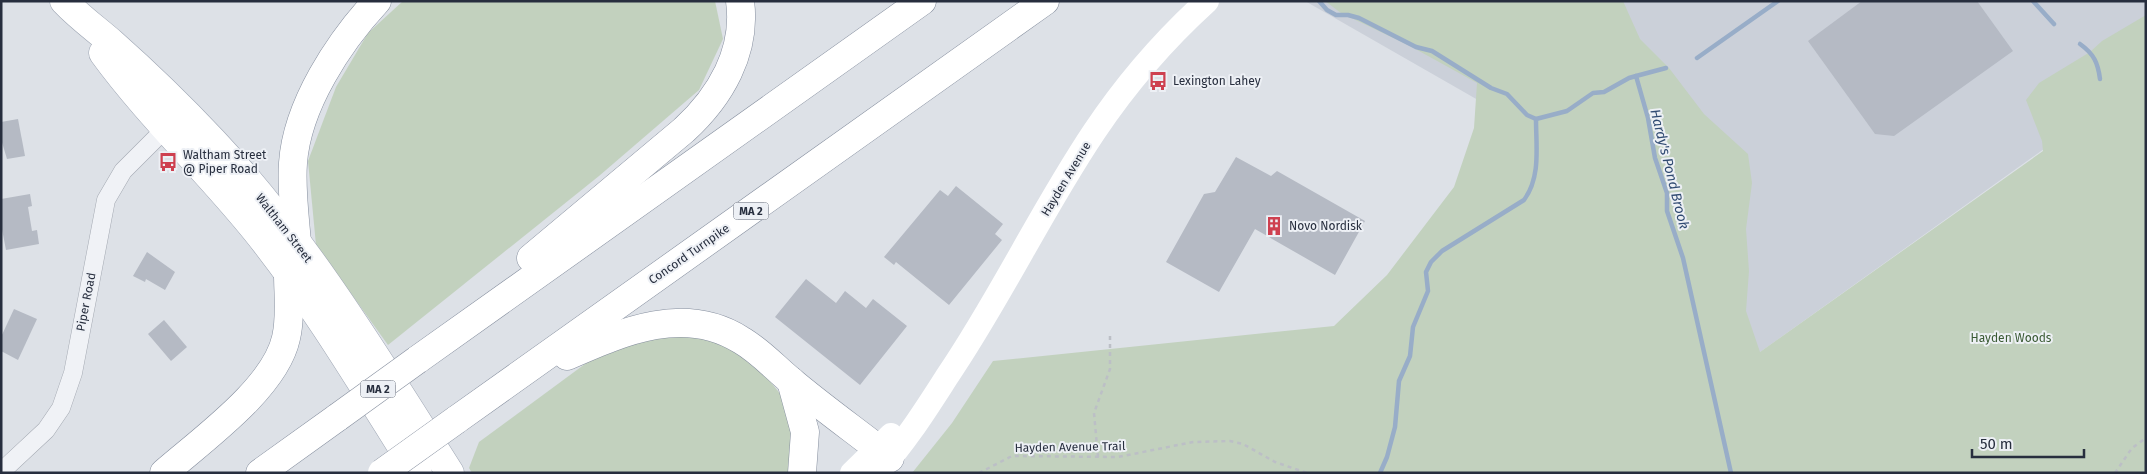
<svg xmlns="http://www.w3.org/2000/svg" width="2147" height="474" font-family="'Fira Sans',sans-serif">
<rect width="100%" height="100%" fill="#dde1e7"/>
<polygon fill="#cbd0d9" points="1305,1 2146,1 2146,76 1630,445 1534,132"/>
<g fill="#c2d1be">
<polygon points="403,1 715,1 723,39 699,90 599,176 388,345 316,245 308,161 336,87 368,33"/>
<polygon points="1325,1 1623,1 1640,39 1669,68 1704,114 1748,154 1752,183 1746,229 1749,271 1746,311 1760,352 2043,151 2042,141 2026,100 2039,83 2090,52 2102,41 2146,15 2146,473 912,473 952,423 993,361 1334,326 1387,275 1454,187 1474,128 1477,83 1410,46 1341,13"/>
<polygon points="662,331 713,339 753,360 790,406 798,461 792,473 472,473 469,468 479,442 608,347"/>
</g>
<g fill="none" stroke-linecap="round" stroke-linejoin="round">
<g stroke="#98adc8" stroke-width="4.5">
<polyline points="1319,1 1327,10 1336,15 1348,15 1359,18 1416,47 1432,51 1491,88 1507,94 1527,115 1536,119 1567,111 1593,93 1604,92 1629,78 1636,76 1648,118 1655,158 1667,193 1667,211 1683,258 1731,473"/>
<polyline points="2033,1 2054,24"/>
<path d="M2080,44c14,10 18,19 20,35"/>
<polyline points="1697,58 1778,1"/>
<polyline points="1636,76 1666,68"/>
<path d="M1380,473l7,-16 8,-30 4,-46 11,-25 3,-29 15,-36 -2,-19 5,-10 11,-11 82,-51c17,-23 12,-53 12,-81"/>
</g>
</g>
<g fill="#b5bac4">
<polygon points="1862,1 1977,1 2013,51 1894,136 1875,134 1808,41"/>
<polygon points="18,119 25,156 7,159 1,139 1,122"/>
<polygon points="1236,157 1271,176 1277,171 1365,221 1335,275 1255,229 1219,292 1166,262 1204,194 1215,192"/>
<polygon points="956,186 1003,224 995,234 1002,240 949,305 896,262 894,265 884,257 940,190 948,196"/>
<polygon points="30,194 32,206 28,207 32,231 37,230 39,244 6,250 1,224 1,199"/>
<polygon points="147,252 175,272 165,290 146,279 145,282 133,276"/>
<polygon points="806,279 836,303 845,291 866,308 873,299 907,326 860,385 775,317"/>
<polygon points="14,309 37,319 18,360 1,351 1,337"/>
<polygon points="164,320 187,347 171,361 148,334"/>
</g>
<g fill="none" stroke-linecap="round" stroke-linejoin="round">
<g stroke="#a3a8b1" stroke-width="19">
<polyline id="street" points="1,472 46,430 61,408 73,373 106,200 123,171 166,128"/>
</g>
<g stroke="#9da5b3" stroke-width="29">
<g id="primary">
<path d="M64,1c15,16 32,28 48,42 35,31 69,64 101,98 93,99 164,217 237,332"/>
<path d="M103,53c46,63 104,117 153,178 61,76 110,160 162,242"/>
</g>
</g>
<g stroke="#858e9e" stroke-width="29">
<g id="highway">
<path d="M297,243c-2,-26 -6,-53 -4,-80 4,-58 46,-121 84,-162"/>
<path d="M531,258l153,-128c36,-33 63,-78 56,-129"/>
<path d="M567,356c55,-24 117,-52 174,-16 19,11 33,27 50,41 32,27 66,51 99,77"/>
<polyline points="417,360 922,1"/>
<polyline points="791,381 805,432 802,473"/>
<polyline points="456,420 1045,1"/>
<path d="M164,473c39,-34 111,-85 122,-135 5,-21 2,-43 2,-65"/>
<polyline points="260,473 338,417"/>
</g>
</g>
<g stroke="#bcbfc6" stroke-width="2.5" stroke-dasharray="4 4" stroke-linecap="butt">
<polyline points="1098,457 1094,413 1110,369 1110,335"/>
<polyline points="979,473 1012,456 1118,457 1193,442 1230,441 1243,444 1275,462 1307,473"/>
<polyline points="2115,473 2132,448 2146,438"/>
</g>
<use href="#street" stroke="#f0f2f6" stroke-width="18"/>
<g stroke="#fff" stroke-width="24">
<polyline points="852,473 891,435"/>
<path d="M877,473c28,-30 49,-64 71,-98 53,-78 93,-164 146,-243 32,-48 70,-92 113,-131"/>
</g>
<use href="#primary" stroke="#fff" stroke-width="28"/>
<use href="#highway" stroke="#fff" stroke-width="28"/>
<g stroke="#858e9e" stroke-width="29" stroke-linecap="butt">
<g id="highway-bridge">
<polyline points="338,417 417,360"/>
<polyline points="382,473 456,420"/>
</g>
</g>
<use href="#highway-bridge" stroke="#fff" stroke-width="28"/>
</g>
<defs>
<g id="bus-bare" transform="scale(1.5)"><path d="M-5-6H5V4H4V6H2V4H-2V6H-4V4H-5ZM-3.5-4V0h7V-4ZM-3.5 1.2v1.5H-2V1.2ZM2 1.2v1.5H3.5V1.2Z" fill="#ce4050" stroke="#edf0f5" stroke-width="2.5" paint-order="stroke"/></g>
<g id="building-bare" transform="scale(1.5)"><path d="M-4-6H4V6H1V3H-1V6H-4ZM-2.5-4.3h1.7v1.8h-1.7ZM.8-4.3h1.7v1.8H.8ZM-2.5-1h1.7V.8h-1.7ZM.8-1h1.7V.8H.8Z" fill="#ce4050" stroke="#edf0f5" stroke-width="2.5" paint-order="stroke"/></g>
</defs>
<g fill-rule="evenodd">
<use href="#bus-bare" x="1158" y="81"/>
<use href="#bus-bare" x="168" y="162"/>
<use href="#building-bare" x="1274" y="226"/>
</g>
<g text-anchor="middle" stroke-width="4" stroke-linejoin="round" paint-order="stroke">
<g fill="#edf0f5" stroke="#626875" stroke-width="1">
<rect x="733.5" y="202.5" width="35" height="17" rx="4"/>
<rect x="360.5" y="380.5" width="35" height="17" rx="4"/>
</g>
<g font-size="11" font-weight="bold" fill="#272e3e">
<text x="751" y="215">MA 2</text>
<text x="378" y="393">MA 2</text>
</g>
<g font-size="12" fill="#272e3e" stroke="#edf0f5" text-anchor="start">
<text x="1173" y="85">Lexington Lahey</text>
<text x="183" y="159">Waltham Street<tspan x="183" dy="14">@ Piper Road</tspan></text>
<text x="1289" y="230">Novo Nordisk</text>
</g>
<g font-size="12" fill="#272e3e" stroke="#edf0f5">
<text transform="translate(1066 179) rotate(-59)" y="4">Hayden Avenue</text>
<text transform="translate(284 228) rotate(52)" y="4">Waltham Street</text>
<text transform="translate(689 254) rotate(-35)" y="4">Concord Turnpike</text>
<text transform="translate(86 302) rotate(-79)" y="4">Piper Road</text>
<text transform="translate(1070 447) rotate(-1)" y="4">Hayden Avenue Trail</text>
</g>
<g font-size="12" fill="#3a5a34" stroke="#edf0f5">
<text x="2011" y="342">Hayden Woods</text>
</g>
<g font-size="14" font-style="italic" fill="#314b72" stroke="#edf0f5">
<text transform="translate(1670 169) rotate(76)" y="5">Hardy's Pond Brook</text>
</g>
</g>
<rect width="2147" height="474" fill="none" stroke="#272e3e" stroke-width="5"/>
<path d="M1972 449v8h112v-8" fill="none" stroke="#272e3e" stroke-width="2.5"/>
<text x="1980" y="449" font-size="15" fill="#272e3e" stroke="#edf0f5" stroke-width="4" paint-order="stroke">50 m</text>
</svg>
